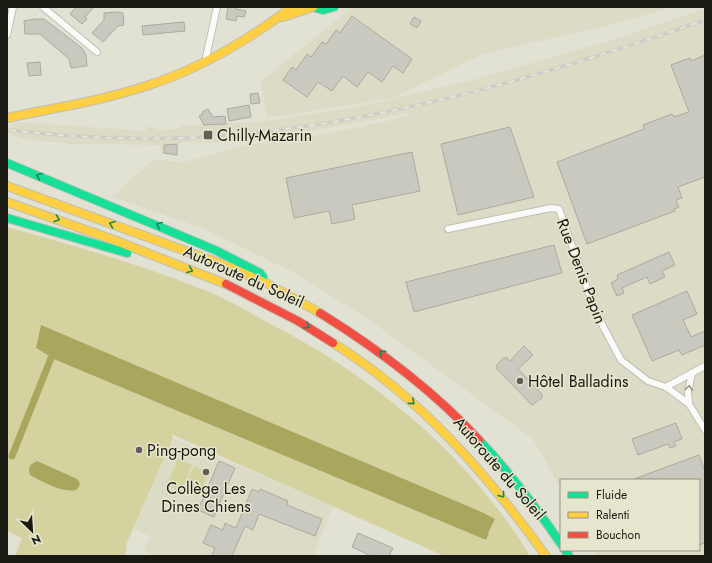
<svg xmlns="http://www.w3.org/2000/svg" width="712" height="563" font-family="Jost,sans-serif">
<rect width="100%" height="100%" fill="#e1e1d4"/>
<g fill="#dcdcc6">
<polygon points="362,7 673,7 606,26 483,54 392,98 267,118 261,81 352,8"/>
<polygon points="705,9 705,556 598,556 595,550 699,550 699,480 561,480 561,489 533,439 368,319 293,272 202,228 112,197 153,160 184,162 247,145 331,133 396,119 415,112 328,128 268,137 217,143 183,142 177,145 177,155 171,156 171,153 161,154 161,147 158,145 69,144 24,139 7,133 13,124 19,122 146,131 146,127 156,127 157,130 178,129 181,126 267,121 357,107 477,79 616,39"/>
<polygon points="173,438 333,506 313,556 156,556 144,551 150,536 134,529"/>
</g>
<g fill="#d4d3a0" fill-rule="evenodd">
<path d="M7,227c71,20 141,39 209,68 18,8 34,18 51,27 107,55 200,131 263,234h-86l-273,-122 2,4 -47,107 1,4 -3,7h-109l7,-18 -15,-7zM36,348l448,165 11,6 -7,14 1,2 -3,5 -430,-180z"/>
<polygon points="178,458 192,465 181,492 167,485"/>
<polygon points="194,466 209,472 198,497 183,491"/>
</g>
<g fill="#a9a65e">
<polygon points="41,325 484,513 495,519 488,533 489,534 486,540 56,360 36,348"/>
<path d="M37,461l38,17 4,3 1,4 -4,5c-14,3 -33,-8 -46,-15 -2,-8 -1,-10 7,-14z"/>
</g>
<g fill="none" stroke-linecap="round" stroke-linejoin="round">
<polyline stroke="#a9a65e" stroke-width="7" points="12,456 51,358"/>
</g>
<g fill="#c9c9bf" stroke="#aaaaa0">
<polygon points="76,7 94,7 85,17 87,19 82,24 70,14"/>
<polygon points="228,7 237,7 236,9 246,11 244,17 237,16 236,21 226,19"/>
<polygon points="116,12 123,13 124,25 118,26 103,42 92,33 104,20 104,13"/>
<polygon points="352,16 412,59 403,73 393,66 382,82 368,72 357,87 343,76 332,91 318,82 307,97 283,80 292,67 296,70 307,54 311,57 322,42 326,44 336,30 340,33"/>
<polygon points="414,17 421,21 417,28 410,24"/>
<polygon points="35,19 44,19 82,48 86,55 87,66 71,68 69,59 40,34 25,34 24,21"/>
<polygon points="184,22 185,31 143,35 142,26"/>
<polygon points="705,55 705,177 678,187 682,198 676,200 679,207 674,209 675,211 587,244 557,162 644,129 643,125 672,114 674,117 689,112 671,65 690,58 691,61"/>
<polygon points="40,62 41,75 29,76 27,63"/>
<polygon points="258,93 260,103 251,104 250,94"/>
<polygon points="249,105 251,117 229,121 227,109"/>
<polygon points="208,109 213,117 225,116 226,124 204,125 199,116 203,114 202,112"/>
<polygon points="510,127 534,197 458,215 441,144"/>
<polygon points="177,144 177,155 164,153 164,145"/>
<polygon points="412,152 420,191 352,205 355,219 332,224 329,211 294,218 286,178"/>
<polygon points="554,245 562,273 414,312 406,282"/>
<polygon points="669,252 675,265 662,271 665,277 650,284 647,277 622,288 624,293 617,296 611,283 618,279 617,275"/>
<polygon points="687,291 697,314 683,320 691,337 705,331 705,345 682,355 679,350 652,361 632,315"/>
<polygon points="524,346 533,355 518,369 542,394 542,398 532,405 497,369 497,365 503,358 507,358 510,361"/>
<polygon points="676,423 682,439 674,442 676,446 670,448 668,444 638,455 632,439"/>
<polygon points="699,455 705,471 705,543 699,545 699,480 634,479"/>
<polygon points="219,461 235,468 214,517 198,510"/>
<polygon points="252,489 259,492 260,489 288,501 287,505 322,519 315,536 259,514 253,530 245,526 232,556 212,556 215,548 203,543 211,525 223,530 225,523 236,528"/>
<polygon points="358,533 393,548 389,556 371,556 352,547"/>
</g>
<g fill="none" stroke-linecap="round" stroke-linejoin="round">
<g stroke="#bfbfb6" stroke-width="8">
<g id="street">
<polyline points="43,7 97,52"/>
<polyline points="7,35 13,7"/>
<polyline points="205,62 217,7"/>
<polyline points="448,229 551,208 559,209 596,313 621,360 648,381 666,387 689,404 705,430"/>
<polyline points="666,387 705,366"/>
<polyline points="689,404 688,392 692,373"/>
</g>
</g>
<g stroke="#bfbfb6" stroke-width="10">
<g id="fast">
<polyline points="313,7 323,10 334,7"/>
<polyline points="7,163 215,250 260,273 263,277"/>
<polyline points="7,218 127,253"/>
<path d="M479,440c31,33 57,67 82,104"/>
<polyline points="565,550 569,556"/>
</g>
</g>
<g stroke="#bfbfb6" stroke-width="10">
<g id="slow">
<polyline points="283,17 313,7"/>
<path d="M7,118c46,-10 94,-17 139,-32 54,-17 101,-45 146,-79"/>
<polyline points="7,186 227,266 268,284 320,313"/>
<polyline points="7,202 114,240 226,284"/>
<path d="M333,343c87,54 154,131 213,213"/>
</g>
</g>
<g stroke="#bfbfb6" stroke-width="10">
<g id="jam">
<polyline points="226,284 298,321 333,343"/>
<path d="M320,313c58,36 113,77 159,127"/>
</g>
</g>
<use href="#street" stroke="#fafaf9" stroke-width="6"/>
<use href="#fast" stroke="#16e098" stroke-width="8"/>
<use href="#slow" stroke="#ffcf43" stroke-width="8"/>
<use href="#jam" stroke="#f24e42" stroke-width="8"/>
<g stroke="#cdcdc9" stroke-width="3.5">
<path id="rail" d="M10,130c76,9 155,12 231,4 159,-15 314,-62 464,-114"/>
</g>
<use href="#rail" stroke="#e6e6cf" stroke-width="2" stroke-dasharray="6" stroke-linecap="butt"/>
</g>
<defs><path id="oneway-chevron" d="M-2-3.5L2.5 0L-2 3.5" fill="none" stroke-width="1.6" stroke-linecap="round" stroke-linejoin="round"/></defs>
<g stroke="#18875c">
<use href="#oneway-chevron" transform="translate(39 176) rotate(-158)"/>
<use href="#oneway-chevron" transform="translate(57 219) rotate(20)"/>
<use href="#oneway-chevron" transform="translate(112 224) rotate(-160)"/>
<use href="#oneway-chevron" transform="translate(159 225) rotate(-157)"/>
<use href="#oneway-chevron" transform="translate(190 270) rotate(22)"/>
<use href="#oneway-chevron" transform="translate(307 326) rotate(30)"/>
<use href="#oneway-chevron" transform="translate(382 353) rotate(-143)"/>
<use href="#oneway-chevron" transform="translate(412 402) rotate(41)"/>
<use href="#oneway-chevron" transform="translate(502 495) rotate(52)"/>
</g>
<use stroke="#959591" href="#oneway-chevron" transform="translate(689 388) rotate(-82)"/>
<g fill="#606056" stroke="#e6e6cf" stroke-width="1.5">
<rect x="203" y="130" width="10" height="10" rx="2"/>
<circle cx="520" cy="381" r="4"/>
<circle cx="139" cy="450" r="4"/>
<circle cx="206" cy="472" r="4"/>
</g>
<g text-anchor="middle" stroke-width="3" stroke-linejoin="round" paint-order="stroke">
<g font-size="16" fill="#1a1a12" stroke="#e6e6cf" text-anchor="start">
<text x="217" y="141">Chilly-Mazarin</text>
<text x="528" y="387">Hôtel Balladins</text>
<text x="147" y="456">Ping-pong</text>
<text x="206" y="494" text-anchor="middle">Collège Les<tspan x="206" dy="18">Dines Chiens</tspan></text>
</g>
<g font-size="16" fill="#1a1a12" stroke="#e6e6cf">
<text transform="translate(582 271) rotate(69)" y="6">Rue Denis Papin</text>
<text transform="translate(244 276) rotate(24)" y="6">Autoroute du Soleil</text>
<text transform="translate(500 468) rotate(49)" y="6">Autoroute du Soleil</text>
</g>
</g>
<rect width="712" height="563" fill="none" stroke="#1a1a12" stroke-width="16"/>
<rect x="560" y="479" width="140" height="72" fill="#e6e6cf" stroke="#949483"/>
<rect x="568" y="492" width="20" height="6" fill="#16e098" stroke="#949483"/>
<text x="596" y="499" font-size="12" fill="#1a1a12">Fluide</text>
<rect x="568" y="512" width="20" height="6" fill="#ffcf43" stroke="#949483"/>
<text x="596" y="519" font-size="12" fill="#1a1a12">Ralenti</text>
<rect x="568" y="532" width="20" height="6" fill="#f24e42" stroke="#949483"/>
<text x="596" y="539" font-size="12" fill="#1a1a12">Bouchon</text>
<g transform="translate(32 531) rotate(155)" stroke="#e6e6cf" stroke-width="3" paint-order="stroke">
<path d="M0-3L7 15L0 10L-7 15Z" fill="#1a1a12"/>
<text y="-6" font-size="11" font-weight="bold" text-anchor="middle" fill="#1a1a12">N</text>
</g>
</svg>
